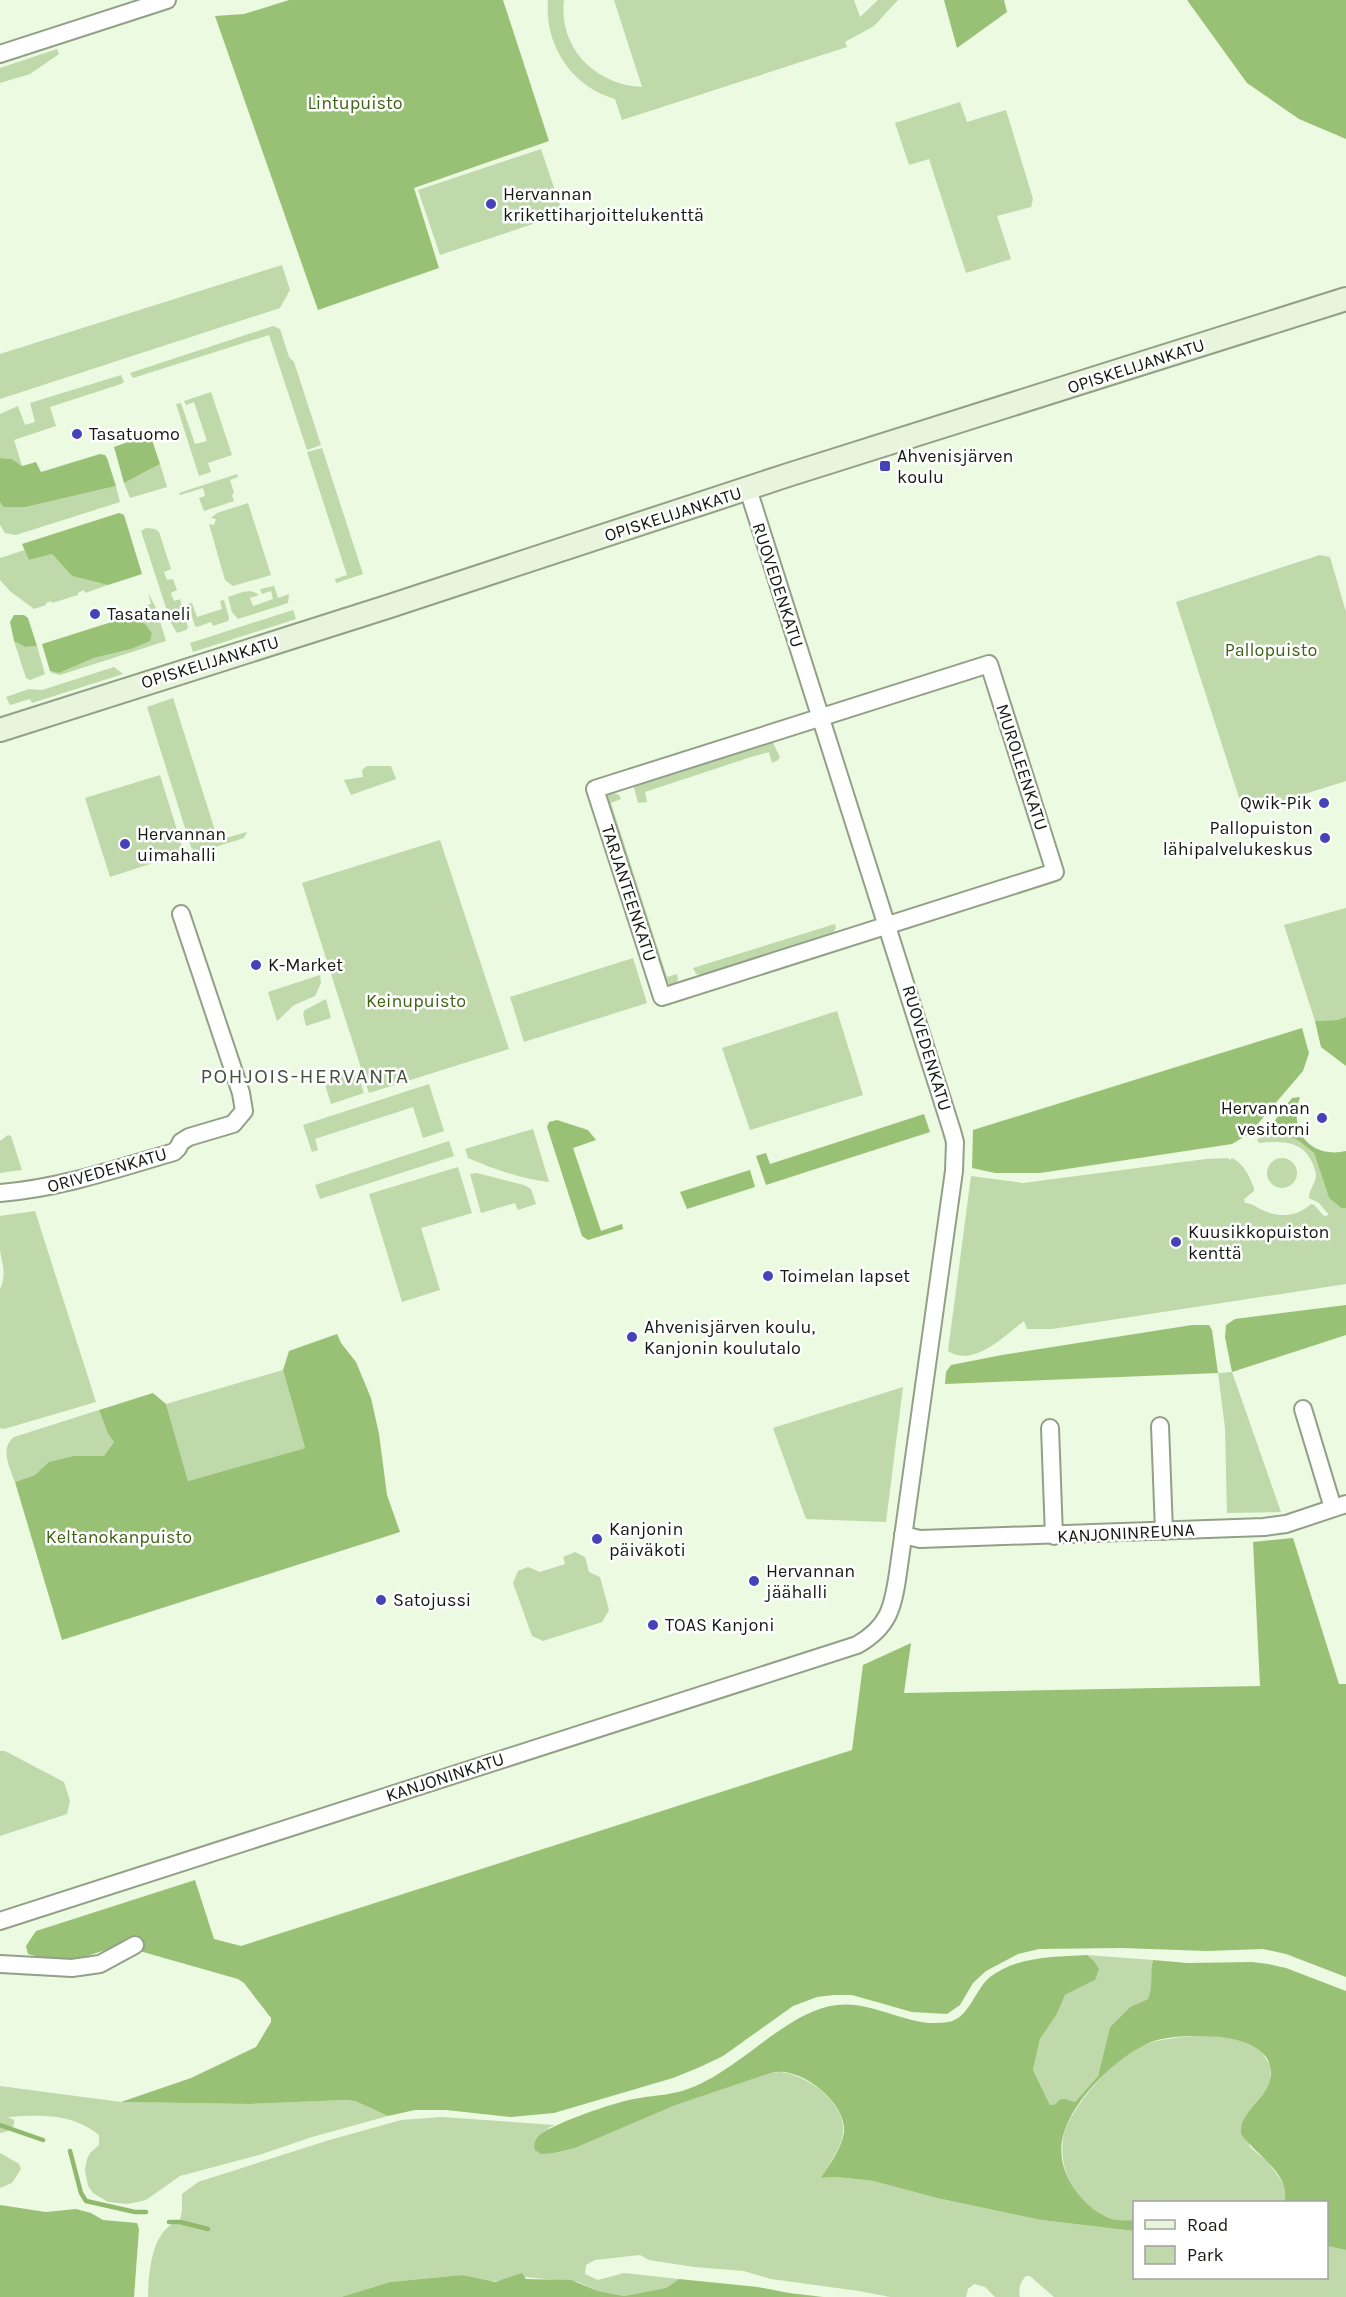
<svg xmlns="http://www.w3.org/2000/svg" width="1346" height="2297" font-family="Karla,sans-serif">
<rect width="100%" height="100%" fill="#ebfae0"/>
<g fill="#bfd9ab">
<path d="M548,0h16c-6,48 32,85 78,87l-28,-87h240l6,17 18,-17h20l-24,26 -29,16 2,5 -225,73 -7,-21c-43,-12 -71,-54 -67,-99z"/>
<polygon points="57,49 59,54 30,74 0,83 0,68"/>
<polygon points="960,102 967,122 1006,110 1033,199 1031,207 997,216 1011,259 966,273 929,159 909,165 895,123"/>
<polygon points="541,149 563,214 440,255 418,190"/>
<polygon points="282,265 290,290 280,308 0,399 0,354"/>
<polygon points="273,326 280,329 289,357 294,362 321,445 307,450 269,335 133,378 130,373"/>
<polygon points="121,375 124,382 121,384 50,407 56,426 14,440 22,466 12,459 0,458 0,414 18,406 25,425 35,422 30,403"/>
<polygon points="211,392 232,455 208,463 211,472 199,476 176,404 181,403 195,444 207,441 194,402 186,405 184,401"/>
<polygon points="322,448 363,574 336,583 335,579 347,575 307,452"/>
<polygon points="160,464 167,487 130,498 124,483"/>
<polygon points="237,474 238,477 230,480 234,493 232,495 234,501 204,511 199,498 205,496 203,488 180,495 179,493"/>
<polygon points="116,486 120,502 16,535 5,533 0,525 0,502 3,507 26,507"/>
<polygon points="248,503 271,575 233,586 225,580 209,524 214,525 216,519 211,518 217,513"/>
<polygon points="146,528 155,529 159,532 171,569 164,572 167,580 173,579 177,590 171,593 174,601 180,599 188,627 186,630 177,633 171,623 141,531"/>
<polygon points="25,550 29,560 52,554 72,576 108,585 85,593 84,590 78,593 78,595 52,603 51,601 46,603 46,605 34,609 11,592 0,580 0,558"/>
<polygon points="1320,555 1330,557 1346,612 1346,781 1244,813 1176,602"/>
<path d="M274,586l4,12 11,-4 -1,9 -50,16 -6,-7 -4,-15c11,-3 21,-10 31,-2l-9,3 3,8 20,-7 -2,-8 -9,3 -2,-5z"/>
<polygon points="148,593 156,608 166,641 60,675 52,673 50,671 59,673 94,658 131,649 152,633 137,614 146,611 144,606 151,604"/>
<polygon points="224,600 229,617 228,621 213,626 211,622 197,627 195,626 188,604 192,603 197,617 222,609 220,601"/>
<polygon points="293,610 296,619 193,652 190,643"/>
<polygon points="14,641 25,647 37,646 45,674 30,680 26,678"/>
<polygon points="114,667 123,674 32,703 30,699 10,705 6,697 29,689 42,690"/>
<polygon points="173,698 218,840 247,832 244,838 199,852 195,852 191,847 147,707"/>
<polygon points="767,743 773,743 780,757 778,760 772,763 769,752 751,757 645,792 647,802 638,803 634,787 637,785"/>
<polygon points="367,766 391,766 396,779 351,795 344,780 363,777 362,770"/>
<polygon points="160,775 184,853 110,877 85,798"/>
<polygon points="613,793 619,795 621,799 611,803 667,977 677,974 678,979 675,985 665,983 606,800 609,794"/>
<polygon points="440,840 509,1049 369,1093 302,883"/>
<polygon points="1346,908 1346,1017 1337,1020 1315,1021 1284,925"/>
<polygon points="835,924 836,928 832,934 704,975 696,974 693,968"/>
<polygon points="633,958 647,1003 524,1042 510,997"/>
<polygon points="320,975 321,983 315,996 294,1005 277,1021 268,992"/>
<polygon points="326,999 331,1018 306,1026 303,1014 305,1010"/>
<polygon points="837,1011 863,1095 750,1130 722,1048"/>
<polygon points="353,1071 357,1081 360,1081 364,1093 331,1104 324,1081"/>
<polygon points="429,1084 444,1131 423,1138 413,1107 315,1139 318,1150 312,1152 303,1125"/>
<path d="M1270,1127l29,14 15,12 15,45 12,10h5v76l-294,45h-25l-3,-8c-19,14 -50,47 -76,30l23,-175 52,7 183,-24 22,-1 2,2 2,-2c13,7 17,18 22,30v3l-10,8 1,4c7,0 11,4 17,7 17,8 35,7 49,-6l3,1 10,11 5,-1 -10,-12 -10,-5c0,-8 6,-14 7,-22 0,-5 -2,-9 -4,-14 -10,-22 -32,-21 -53,-19l-2,-3z"/>
<path d="M533,1129l16,53c-28,-3 -55,-13 -81,-24l-3,-9z"/>
<polygon points="8,1135 11,1136 22,1170 0,1173 0,1141"/>
<polygon points="449,1141 454,1156 320,1199 315,1185"/>
<circle cx="1282" cy="1173" r="15"/>
<polygon points="458,1167 472,1213 421,1228 440,1290 402,1302 369,1194"/>
<polygon points="477,1173 524,1185 531,1189 536,1204 518,1210 515,1203 481,1213 470,1174"/>
<path d="M35,1211l61,191 -92,27 -4,-1v-139c7,-15 2,-24 0,-39 0,-11 0,-23 0,-34z"/>
<polygon points="283,1370 305,1448 188,1481 166,1404"/>
<polygon points="1232,1372 1281,1512 1227,1513 1225,1428 1218,1373"/>
<polygon points="903,1387 886,1522 806,1519 773,1428"/>
<path d="M99,1410l9,24 6,8 -10,14h-31l-23,6 -15,13 -20,7c-6,-16 -15,-34 -1,-45z"/>
<polygon points="575,1552 585,1557 589,1572 600,1577 609,1610 602,1622 543,1641 532,1636 513,1583 518,1571 528,1567 540,1572 565,1564 563,1557"/>
<polygon points="0,1751 5,1751 64,1782 70,1801 67,1814 0,1836"/>
<path d="M1087,1955l66,5c-4,15 1,22 -5,39l-18,8 -20,20 -12,49 -23,26 -25,3 -17,-35 7,-31 17,-25 8,-19 30,-15 -1,-19z"/>
<path d="M1204,2035l34,4 23,12 9,14v21l-27,35 7,26 18,15 17,24 1,10 -2,6h-150v18c-7,0 -16,1 -22,-1 -33,-12 -54,-45 -49,-80 3,-25 42,-69 62,-84 23,-17 52,-17 79,-20z"/>
<path d="M781,2072c26,3 65,31 62,60 -1,16 -15,32 -21,46l15,-1 36,4 64,17 104,22 93,11v47h192l1,-32 19,4v47h-292l-24,-21h-4c-6,7 -8,12 -6,21h-25l-10,-10 -11,-3 -6,5 -2,8h-76l-31,-6 -88,-12 -27,-8 -50,-4 -45,-7 -9,-5 -45,5 -9,5 -1,9 13,6 26,-7 55,6 -13,9 -42,8 -26,-5 -20,-9 -54,-5 -34,5 -28,-7 -72,7 -49,15h-193c1,-26 3,-67 32,-77l2,-9v-17l16,-12 128,-41 75,-21 41,-3 113,8 -7,3 6,25 21,-5 101,-43 95,-32z"/>
<path d="M0,2086l121,16 128,2 95,-4 11,1 33,15 -76,21 -53,18 -79,21 -34,24 -18,4 -20,-2 -15,-9 -5,-7 -3,-16 2,-11 3,-6 9,-8v-10c-28,-22 -57,-20 -91,-18l6,3c1,9 -7,12 -14,13z"/>
<polygon points="0,2153 19,2164 21,2169 12,2183 0,2188"/>
</g>
<g fill="#99c176">
<polygon points="289,0 503,0 549,141 414,188 439,268 318,310 215,16 244,14"/>
<polygon points="944,0 1004,0 1007,12 957,48"/>
<polygon points="1187,0 1346,0 1346,139 1299,119 1247,83"/>
<polygon points="150,434 160,464 124,483 114,447"/>
<polygon points="100,454 105,455 107,458 116,486 26,507 3,507 0,502 0,458 12,459 22,466 36,462 41,472"/>
<polygon points="119,513 124,515 142,574 108,585 72,576 52,554 29,560 22,544"/>
<polygon points="137,614 152,633 150,641 131,649 94,658 59,673 50,671 42,644"/>
<polygon points="14,615 24,615 28,618 37,646 25,647 14,641 10,622"/>
<polygon points="1346,1017 1346,1066 1321,1047 1315,1021 1337,1020"/>
<polygon points="1302,1028 1309,1053 1303,1071 1249,1134 1232,1144 1040,1173 995,1173 972,1168 973,1130"/>
<path d="M1300,1097c-12,34 10,62 46,54v57h-5l-12,-10 -15,-45 -15,-12 -29,-14 22,-29z"/>
<polygon points="924,1114 930,1132 766,1185 756,1156 766,1153 770,1164"/>
<polygon points="557,1120 588,1130 596,1140 573,1148 601,1231 622,1224 623,1229 588,1240 582,1236 547,1127 549,1122"/>
<polygon points="750,1170 755,1187 687,1209 680,1192"/>
<polygon points="1346,1305 1346,1335 1232,1372 1225,1337 1226,1325 1235,1319"/>
<polygon points="1192,1325 1209,1325 1212,1330 1218,1373 945,1384 946,1372 951,1365 1002,1355"/>
<polygon points="337,1334 341,1343 356,1362 371,1398 379,1434 387,1495 400,1532 62,1640 15,1482 35,1475 49,1462 73,1456 104,1456 114,1442 108,1434 99,1410 153,1393 166,1404 188,1481 305,1448 283,1370 289,1351"/>
<polygon points="1293,1538 1339,1684 1346,1684 1346,1977 1286,1954 1263,1949 1207,1951 1122,1948 1039,1949 1018,1954 986,1971 973,1983 960,2005 947,2014 912,2012 852,1995 834,1995 817,1997 793,2006 723,2056 700,2067 673,2078 554,2113 511,2117 446,2110 415,2110 388,2116 355,2101 345,2100 249,2104 121,2102 191,2078 256,2047 271,2022 271,2018 244,1983 238,1979 136,1950 124,1944 84,1957 50,1960 28,1954 26,1946 36,1931 195,1880 214,1939 241,1946 852,1750 863,1665 911,1643 904,1693 1260,1686 1253,1542"/>
<path d="M1087,1955l7,6 5,8 -4,11 -30,15 -8,19 -17,25 -7,31 17,35 6,-1c7,-9 10,-3 19,-2l23,-26 12,-49 20,-20 18,-8c6,-17 1,-24 5,-39l34,3 65,-1 16,2 18,4 60,23v259l-19,-4 -1,-44h-42c9,-26 -30,-49 -43,-68 0,-4 0,-10 2,-13 10,-20 32,-29 27,-55 -3,-17 -28,-26 -43,-28 -20,-3 -57,-3 -76,4 -35,15 -78,57 -88,94 -9,34 18,72 49,83 7,2 15,1 22,1v11l-93,-11 -104,-22 -64,-17 -36,-4 -16,1c8,-13 21,-30 23,-46 2,-26 -31,-54 -55,-59 -6,-2 -12,-1 -18,0l-95,32 -101,43 -21,5 -13,1 -6,-4c-1,-4 -1,-8 2,-12 10,-13 74,-34 92,-38 16,-4 33,-4 49,-8 58,-15 105,-81 159,-87 37,-5 73,24 111,17 21,-3 27,-33 42,-45 28,-21 64,-20 97,-22z"/>
<polygon points="0,2205 46,2212 76,2209 91,2213 103,2220 137,2223 139,2229 134,2297 0,2297"/>
<polygon points="522,2273 526,2279 571,2280 598,2291 624,2296 666,2288 679,2279 758,2287 789,2293 823,2297 341,2297 390,2282 462,2275 495,2282"/>
</g>
<g fill="none" stroke-linecap="round" stroke-linejoin="round">
<g stroke="#91b96d" stroke-width="4.5">
<polyline points="0,2125 43,2140"/>
<polyline points="70,2151 81,2193 86,2201 135,2212 146,2212"/>
<polyline points="169,2222 180,2222 208,2229"/>
</g>
<g stroke="#92a088" stroke-width="20">
<g id="minor">
<polyline points="0,54 167,0"/>
<polygon points="989,664 1055,872 662,997 595,789"/>
<path d="M0,1193c60,-5 116,-24 174,-41l4,-4 3,-6 8,-5 44,-13 11,-13 -3,-18 -60,-179"/>
<polyline points="1303,1409 1333,1508"/>
<polyline points="1160,1426 1164,1531"/>
<polyline points="1050,1428 1054,1536"/>
<polyline points="903,1535 920,1539 1264,1527 1286,1524 1346,1504"/>
<path d="M0,1921l857,-276c32,-18 36,-38 41,-72l56,-402 1,-29 -3,-11 -204,-642"/>
<polyline points="0,1964 72,1968 100,1964 135,1945"/>
</g>
</g>
<g stroke="#92a088" stroke-width="26">
<polyline id="secondary" points="0,730 390,606 788,475 1346,299"/>
</g>
<use href="#minor" stroke="#fff" stroke-width="16"/>
<use href="#secondary" stroke="#e8f5dc" stroke-width="22"/>
</g>
<g fill="#4642b8" stroke="#fff" stroke-width="2">
<circle cx="491" cy="204" r="6"/>
<circle cx="77" cy="434" r="6"/>
<rect x="879" y="460" width="12" height="12" rx="3"/>
<circle cx="95" cy="614" r="6"/>
<circle cx="1324" cy="803" r="6"/>
<circle cx="1325" cy="838" r="6"/>
<circle cx="125" cy="844" r="6"/>
<circle cx="256" cy="965" r="6"/>
<circle cx="1322" cy="1118" r="6"/>
<circle cx="1176" cy="1242" r="6"/>
<circle cx="768" cy="1276" r="6"/>
<circle cx="632" cy="1337" r="6"/>
<circle cx="597" cy="1539" r="6"/>
<circle cx="754" cy="1581" r="6"/>
<circle cx="381" cy="1600" r="6"/>
<circle cx="653" cy="1625" r="6"/>
</g>
<g text-anchor="middle" stroke-width="5" stroke-linejoin="round" paint-order="stroke">
<g font-size="18" fill="#3f6315" stroke="#fff">
<text x="355" y="109">Lintupuisto</text>
<text x="1271" y="656">Pallopuisto</text>
<text x="416" y="1007">Keinupuisto</text>
<text x="119" y="1543">Keltanokanpuisto</text>
</g>
<g font-size="18" fill="#141911" stroke="#fff" text-anchor="start">
<text x="503" y="200">Hervannan<tspan x="503" dy="21">krikettiharjoittelukenttä</tspan></text>
<text x="89" y="440">Tasatuomo</text>
<text x="897" y="462">Ahvenisjärven<tspan x="897" dy="21">koulu</tspan></text>
<text x="107" y="620">Tasataneli</text>
<text x="1312" y="809" text-anchor="end">Qwik-Pik</text>
<text x="1313" y="834" text-anchor="end">Pallopuiston<tspan x="1313" dy="21">lähipalvelukeskus</tspan></text>
<text x="137" y="840">Hervannan<tspan x="137" dy="21">uimahalli</tspan></text>
<text x="268" y="971">K-Market</text>
<text x="1310" y="1114" text-anchor="end">Hervannan<tspan x="1310" dy="21">vesitorni</tspan></text>
<text x="1188" y="1238">Kuusikkopuiston<tspan x="1188" dy="21">kenttä</tspan></text>
<text x="780" y="1282">Toimelan lapset</text>
<text x="644" y="1333">Ahvenisjärven koulu,<tspan x="644" dy="21">Kanjonin koulutalo</tspan></text>
<text x="609" y="1535">Kanjonin<tspan x="609" dy="21">päiväkoti</tspan></text>
<text x="766" y="1577">Hervannan<tspan x="766" dy="21">jäähalli</tspan></text>
<text x="393" y="1606">Satojussi</text>
<text x="665" y="1631">TOAS Kanjoni</text>
</g>
<g font-size="18" fill="#141911" stroke="#fff">
<text transform="translate(1136 366) rotate(-18)" y="6">OPISKELIJANKATU</text>
<text transform="translate(673 514) rotate(-18)" y="6">OPISKELIJANKATU</text>
<text transform="translate(778 585) rotate(72)" y="6">RUOVEDENKATU</text>
<text transform="translate(210 662) rotate(-17)" y="6">OPISKELIJANKATU</text>
<text transform="translate(1022 767) rotate(72)" y="6">MUROLEENKATU</text>
<text transform="translate(629 893) rotate(72)" y="6">TARJANTEENKATU</text>
<text transform="translate(927 1048) rotate(73)" y="6">RUOVEDENKATU</text>
<text transform="translate(107 1170) rotate(-16)" y="6">ORIVEDENKATU</text>
<text transform="translate(1126 1533) rotate(-3)" y="6">KANJONINREUNA</text>
<text transform="translate(445 1777) rotate(-18)" y="6">KANJONINKATU</text>
</g>
<g font-size="21" letter-spacing="1.5" fill="#46523d" stroke="#fff">
<text x="305" y="1083">POHJOIS-HERVANTA</text>
</g>
</g>
<rect x="1133" y="2201" width="195" height="78" fill="#ffffff" stroke="#a1a3a0" stroke-width="1.5"/>
<rect x="1145" y="2220" width="30" height="9" fill="#e8f5dc" stroke="#a1a3a0" stroke-width="1.5"/>
<text x="1187" y="2231" font-size="18" fill="#141911">Road</text>
<rect x="1145" y="2246" width="30" height="18" fill="#bfd9ab" stroke="#a1a3a0" stroke-width="1.5"/>
<text x="1187" y="2261" font-size="18" fill="#141911">Park</text>
</svg>
